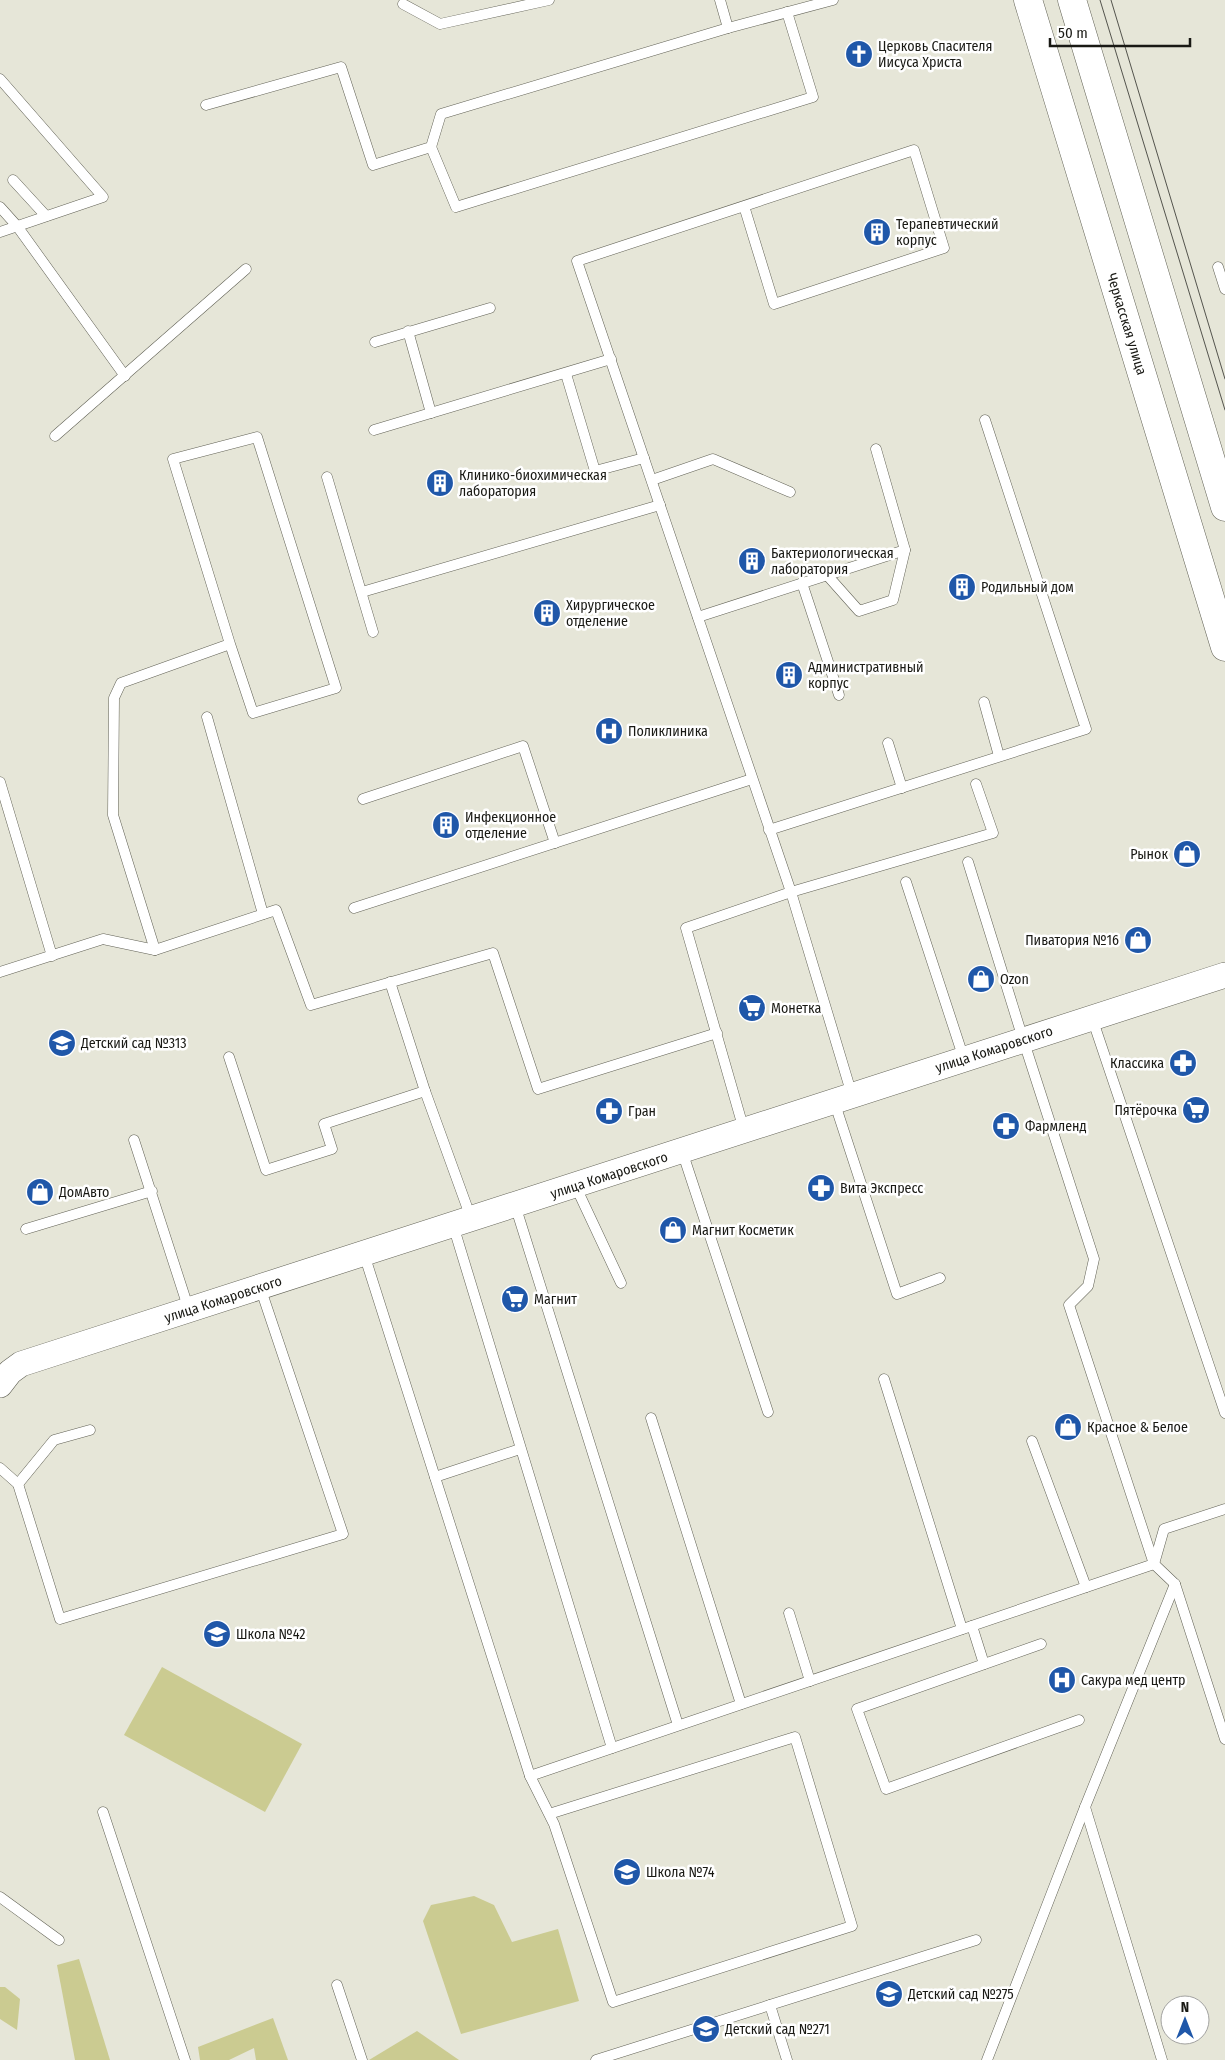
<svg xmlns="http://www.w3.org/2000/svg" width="1225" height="2060" font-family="'Fira Sans Condensed',sans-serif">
<rect width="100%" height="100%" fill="#e6e6d8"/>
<g fill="#cbcb91">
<polygon points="162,1667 302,1744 265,1812 124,1735"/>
<polygon points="474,1896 494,1905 512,1942 558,1929 579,2001 461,2034 423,1921 431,1905"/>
<polygon points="79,1959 110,2060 75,2060 57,1965"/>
<polygon points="0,1987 5,1987 20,1999 17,2030 0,2019"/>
<polygon points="273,2018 288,2060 256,2060 254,2048 229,2060 200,2060 198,2047"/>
<polygon points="417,2031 459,2060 369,2060"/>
</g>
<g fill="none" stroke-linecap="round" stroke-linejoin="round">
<g stroke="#626256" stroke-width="11">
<g id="service">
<polyline points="720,0 728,28"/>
<polyline points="403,4 440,24 549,0"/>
<polyline points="0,79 103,197 0,232"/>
<polyline points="206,105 341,67 373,165 431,147 441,114 728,28 833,0"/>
<polyline points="431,147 456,207 813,97 787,12"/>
<polyline points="13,180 46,216"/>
<polyline points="744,206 774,304 944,248 914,150 577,261 791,892 852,1095"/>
<polyline points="0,207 17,226 125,376"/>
<polyline points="1218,267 1225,289"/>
<polyline points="408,331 431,413"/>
<polyline points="375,342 490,308"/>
<polyline points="566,374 595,471 644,458"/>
<polyline points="374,430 611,359"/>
<polyline points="55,436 246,269"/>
<polyline points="327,477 373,632"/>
<polyline points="652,480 713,459 790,492"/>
<polyline points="827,575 859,611 893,600 905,550"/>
<polyline points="802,583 839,695"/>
<polyline points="362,592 660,505"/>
<polyline points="698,617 905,550 876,449"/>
<polyline points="984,702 999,756"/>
<polyline points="207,717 263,914"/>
<polyline points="888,743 902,788"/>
<polyline points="0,782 52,956"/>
<polyline points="363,799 523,746 555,843"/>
<polyline points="769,830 1086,729 985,420"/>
<polyline points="968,862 1023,1039 1094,1259 1088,1286 1069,1305 1154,1564 1175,1584 1225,1739"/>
<polyline points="906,882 964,1059"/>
<polyline points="354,908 752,779"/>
<polyline points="155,950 113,815 114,698 121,683 230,644 253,713 336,688 257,437 173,459 230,644"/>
<polyline points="0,972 103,939 155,950 276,910 311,1005 493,953 538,1089 717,1033"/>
<polyline points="390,982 425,1091 471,1218"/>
<polyline points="1092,1018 1225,1413"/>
<polyline points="229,1057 266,1170 332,1149 324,1124 425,1091"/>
<polyline points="834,1101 897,1294 940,1278"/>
<polyline points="744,1130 686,928 791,892 993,833 976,784"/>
<polyline points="134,1140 189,1310"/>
<polyline points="682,1151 768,1412"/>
<polyline points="575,1185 621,1283"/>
<polyline points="515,1205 678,1725"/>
<polyline points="453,1225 612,1748"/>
<polyline points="26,1229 152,1191"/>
<polyline points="364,1254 530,1776 554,1824 613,2002 852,1926 795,1737 549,1814"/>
<polyline points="884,1379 962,1629"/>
<polyline points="651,1418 741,1704"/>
<polyline points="1032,1441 1086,1587"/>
<polyline points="0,1468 18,1484 60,1619 343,1534 260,1287"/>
<polyline points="435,1477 520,1449"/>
<polyline points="18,1484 54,1440 90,1430"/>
<polyline points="789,1613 810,1681"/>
<polyline points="972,1626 984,1664"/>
<polyline points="1041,1644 857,1709 886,1789 1079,1720"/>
<polyline points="530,1776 1154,1564 1164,1529 1225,1509"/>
<polyline points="1085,1807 1162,2060"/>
<polyline points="103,1812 185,2060"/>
<polyline points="0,1897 59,1940"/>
<polyline points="337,1985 362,2060"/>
<polyline points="770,2005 787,2060"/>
<polyline points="596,2060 976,1940"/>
<polyline points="987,2060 1085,1807 1175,1584"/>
</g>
</g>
<g stroke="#626256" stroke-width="26">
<polyline id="tertiary" points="0,1385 10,1372 21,1364 1225,975"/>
</g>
<g stroke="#626256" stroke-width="29">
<g id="secondary">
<polyline points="1028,0 1225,647"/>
<polyline points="1072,0 1225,507"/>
</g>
</g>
<use href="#service" stroke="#fff" stroke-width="10"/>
<use href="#tertiary" stroke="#fff" stroke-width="25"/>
<use href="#secondary" stroke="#fff" stroke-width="28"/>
<g stroke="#54544d" stroke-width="1">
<polyline points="1100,0 1225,410"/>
<polyline points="1111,0 1225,379"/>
</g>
</g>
<defs>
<g id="church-disc" transform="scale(1.4375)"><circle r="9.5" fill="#1f57a9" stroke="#fff"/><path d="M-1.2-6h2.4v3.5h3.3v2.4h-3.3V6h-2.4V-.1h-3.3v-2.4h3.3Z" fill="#fff"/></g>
<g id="building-disc" transform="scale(1.4375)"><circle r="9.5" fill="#1f57a9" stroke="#fff"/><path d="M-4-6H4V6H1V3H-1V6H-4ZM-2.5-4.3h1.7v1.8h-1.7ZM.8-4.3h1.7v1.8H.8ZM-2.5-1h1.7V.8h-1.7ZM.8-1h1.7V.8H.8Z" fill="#fff"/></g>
<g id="hospital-disc" transform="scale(1.4375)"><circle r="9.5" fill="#1f57a9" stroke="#fff"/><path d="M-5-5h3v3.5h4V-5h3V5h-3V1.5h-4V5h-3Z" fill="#fff"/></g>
<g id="shop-disc" transform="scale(1.4375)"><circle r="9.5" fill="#1f57a9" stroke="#fff"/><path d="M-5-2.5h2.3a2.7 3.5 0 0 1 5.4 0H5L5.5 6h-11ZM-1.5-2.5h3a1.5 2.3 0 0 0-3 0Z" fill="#fff"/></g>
<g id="supermarket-disc" transform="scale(1.4375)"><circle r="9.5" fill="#1f57a9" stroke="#fff"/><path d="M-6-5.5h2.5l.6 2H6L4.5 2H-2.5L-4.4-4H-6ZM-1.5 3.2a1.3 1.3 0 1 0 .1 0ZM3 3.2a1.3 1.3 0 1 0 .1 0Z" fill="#fff"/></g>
<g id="school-disc" transform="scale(1.4375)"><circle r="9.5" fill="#1f57a9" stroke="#fff"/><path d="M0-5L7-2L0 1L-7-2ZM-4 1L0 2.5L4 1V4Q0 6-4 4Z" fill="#fff"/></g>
<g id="pharmacy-disc" transform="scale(1.4375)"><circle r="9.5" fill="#1f57a9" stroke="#fff"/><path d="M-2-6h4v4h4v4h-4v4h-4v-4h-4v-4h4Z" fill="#fff"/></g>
</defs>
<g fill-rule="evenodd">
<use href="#church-disc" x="859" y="54"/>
<use href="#building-disc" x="877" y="232"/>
<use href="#building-disc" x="440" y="483"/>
<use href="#building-disc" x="752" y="561"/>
<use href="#building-disc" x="962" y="587"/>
<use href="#building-disc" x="547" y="613"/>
<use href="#building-disc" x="789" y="675"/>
<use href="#hospital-disc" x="609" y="731"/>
<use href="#building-disc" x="446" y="825"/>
<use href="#shop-disc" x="1187" y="854"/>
<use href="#shop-disc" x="1138" y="940"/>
<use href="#shop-disc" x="981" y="979"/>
<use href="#supermarket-disc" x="752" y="1008"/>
<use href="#school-disc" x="62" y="1043"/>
<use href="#pharmacy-disc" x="1183" y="1063"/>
<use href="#supermarket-disc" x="1196" y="1110"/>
<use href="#pharmacy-disc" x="609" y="1111"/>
<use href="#pharmacy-disc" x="1006" y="1126"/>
<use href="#pharmacy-disc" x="821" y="1188"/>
<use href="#shop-disc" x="40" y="1192"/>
<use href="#shop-disc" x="673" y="1230"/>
<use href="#supermarket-disc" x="515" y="1299"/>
<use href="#shop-disc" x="1068" y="1427"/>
<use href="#school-disc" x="217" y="1634"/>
<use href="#hospital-disc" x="1062" y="1680"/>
<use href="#school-disc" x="627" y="1872"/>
<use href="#school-disc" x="889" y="1994"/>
<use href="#school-disc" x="706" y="2029"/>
</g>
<g text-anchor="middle" stroke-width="5" stroke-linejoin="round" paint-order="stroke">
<g font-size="14" fill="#191914" stroke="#fff" text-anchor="start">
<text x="878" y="51">Церковь Спасителя<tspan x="878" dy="16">Иисуса Христа</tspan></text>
<text x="896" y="229">Терапевтический<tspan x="896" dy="16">корпус</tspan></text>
<text x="459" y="480">Клинико-биохимическая<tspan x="459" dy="16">лаборатория</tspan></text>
<text x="771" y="558">Бактериологическая<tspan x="771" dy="16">лаборатория</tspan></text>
<text x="981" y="592">Родильный дом</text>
<text x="566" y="610">Хирургическое<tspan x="566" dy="16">отделение</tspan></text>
<text x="808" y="672">Административный<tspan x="808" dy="16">корпус</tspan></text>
<text x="628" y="736">Поликлиника</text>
<text x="465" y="822">Инфекционное<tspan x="465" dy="16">отделение</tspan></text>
<text x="1168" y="859" text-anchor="end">Рынок</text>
<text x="1119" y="945" text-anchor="end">Пиватория №16</text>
<text x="1000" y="984">Ozon</text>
<text x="771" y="1013">Монетка</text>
<text x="81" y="1048">Детский сад №313</text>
<text x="1164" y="1068" text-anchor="end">Классика</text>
<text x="1177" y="1115" text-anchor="end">Пятёрочка</text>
<text x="628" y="1116">Гран</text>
<text x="1025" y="1131">Фармленд</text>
<text x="840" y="1193">Вита Экспресс</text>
<text x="59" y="1197">ДомАвто</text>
<text x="692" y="1235">Магнит Косметик</text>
<text x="534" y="1304">Магнит</text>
<text x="1087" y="1432">Красное &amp; Белое</text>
<text x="236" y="1639">Школа №42</text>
<text x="1081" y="1685">Сакура мед центр</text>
<text x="646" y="1877">Школа №74</text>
<text x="908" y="1999">Детский сад №275</text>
<text x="725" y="2034">Детский сад №271</text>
</g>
<g font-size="14" fill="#191914" stroke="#fff">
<text transform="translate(1127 324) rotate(73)" y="5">Черкасская улица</text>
<text transform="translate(994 1049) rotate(-18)" y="5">улица Комаровского</text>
<text transform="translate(609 1175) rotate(-18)" y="5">улица Комаровского</text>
<text transform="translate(223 1299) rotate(-18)" y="5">улица Комаровского</text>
</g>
</g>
<g transform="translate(1185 2020)"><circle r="24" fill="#ffffff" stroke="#a3a3a1"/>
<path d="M0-4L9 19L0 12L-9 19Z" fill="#1f57a9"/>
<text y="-8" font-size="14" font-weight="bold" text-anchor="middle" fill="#191914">N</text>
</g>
<path d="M1050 38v8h140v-8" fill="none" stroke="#191914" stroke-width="2.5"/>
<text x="1058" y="38" font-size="15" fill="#191914" stroke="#ffffff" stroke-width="4" paint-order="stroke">50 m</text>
</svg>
